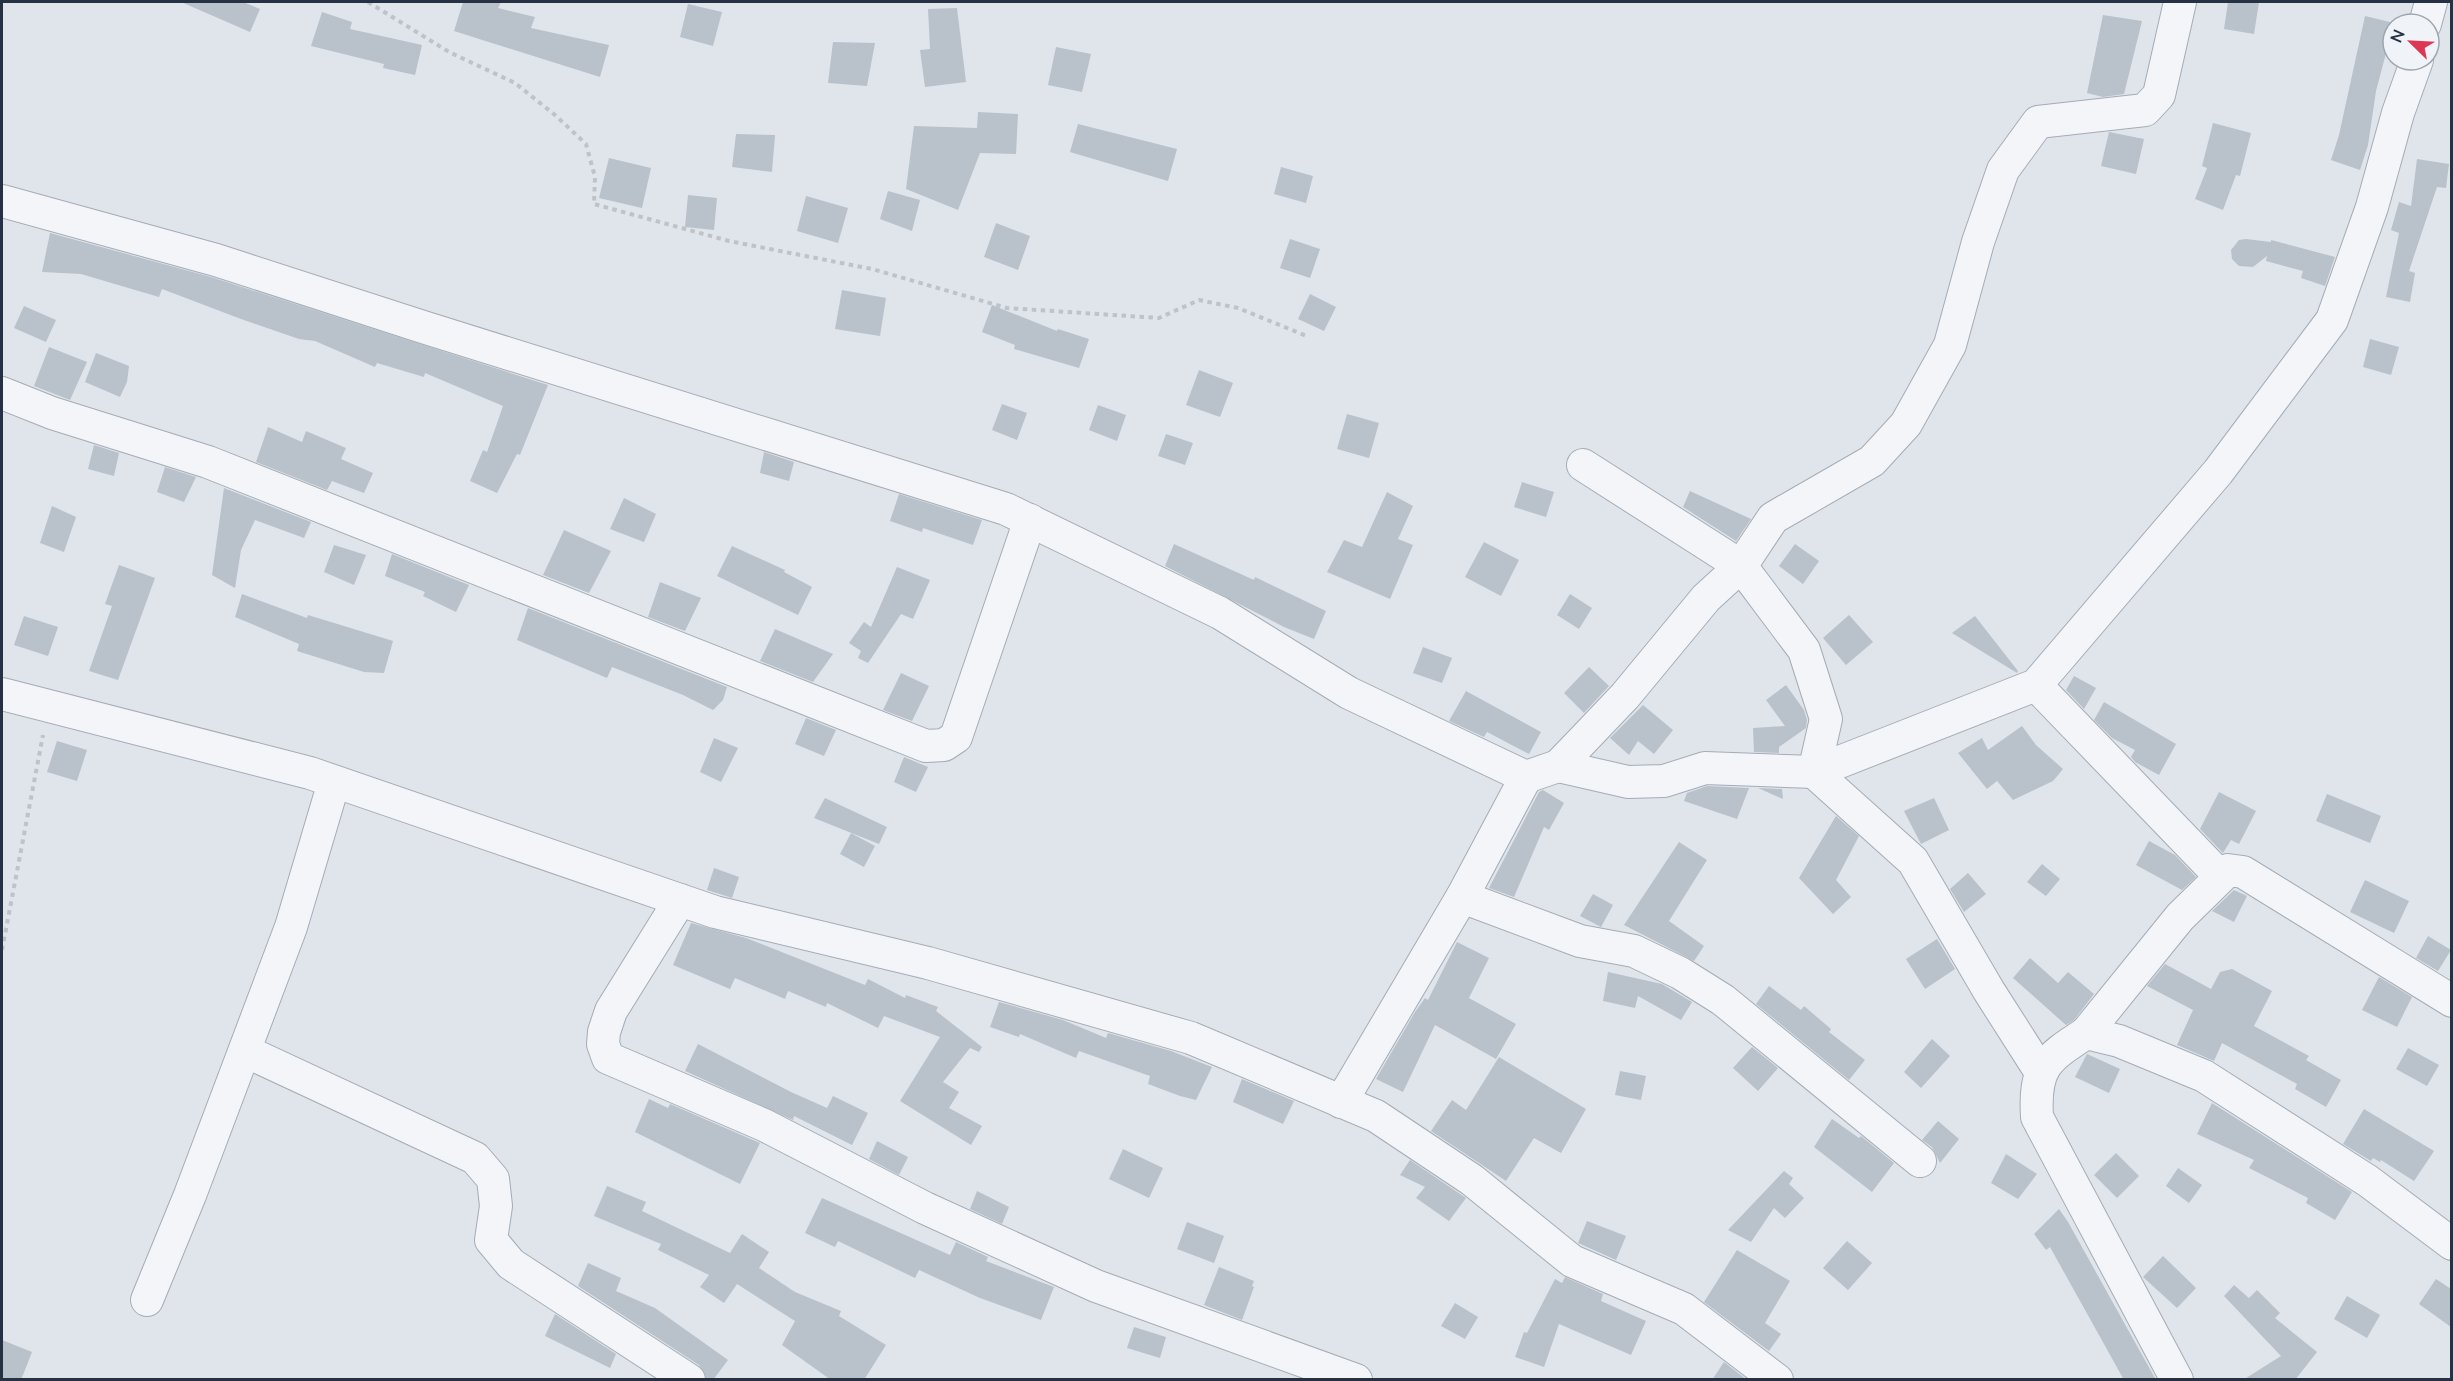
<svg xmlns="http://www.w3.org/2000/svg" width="2453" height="1381" font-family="Lato,sans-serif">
<rect width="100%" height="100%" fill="#e0e5eb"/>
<g fill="#b9c1cb">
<polygon points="181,2 243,2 260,9 250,32"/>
<polygon points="463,2 501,2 498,8 535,17 531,28 609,45 600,77 454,31"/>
<polygon points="2228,2 2259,2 2254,34 2224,29"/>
<polygon points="688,4 722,12 713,46 680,37"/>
<polygon points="957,8 966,82 925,87 920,50 930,49 928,9"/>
<polygon points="322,12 352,22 350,29 422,45 415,75 383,68 384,64 311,46"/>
<polygon points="2103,15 2142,21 2124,94 2103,97 2087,93"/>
<polygon points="2365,16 2394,23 2376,91 2368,145 2360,170 2331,160 2339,135"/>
<polygon points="833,42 875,43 867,86 828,83"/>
<polygon points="1056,47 1091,54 1082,92 1048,85"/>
<polygon points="978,112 1018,114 1016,154 980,153 958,210 906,189 914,126 977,128"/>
<polygon points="2213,123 2251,133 2240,176 2236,175 2223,210 2195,199 2207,168 2202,166"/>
<polygon points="1078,124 1177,149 1168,181 1070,152"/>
<polygon points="2109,132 2144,139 2136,174 2101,166"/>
<polygon points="736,134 775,135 772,172 732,167"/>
<polygon points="609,158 651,168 642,208 599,198"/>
<polygon points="2417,159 2449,164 2446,188 2437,187 2409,271 2415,273 2410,302 2386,297 2399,233 2391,230 2399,202 2411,206"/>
<polygon points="1281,167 1313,176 1306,203 1274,194"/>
<polygon points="888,191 920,200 912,231 880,219"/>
<polygon points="688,195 717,198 714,230 685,227"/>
<polygon points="806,196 848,208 838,243 797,231"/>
<polygon points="996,223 1030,236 1018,270 984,257"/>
<polygon points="50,233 211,277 548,385 520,455 517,454 497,493 470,481 483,450 487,452 503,406 425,373 424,377 377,363 375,367 315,341 299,339 241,319 162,289 159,297 81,274 42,272"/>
<polygon points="1290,239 1320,249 1310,278 1280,268"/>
<polygon points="2246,239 2271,242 2271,240 2335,257 2325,286 2301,278 2303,271 2266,261 2267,256 2253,267 2239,266 2232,259 2231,250 2239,240"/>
<polygon points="842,290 886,298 880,336 835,329"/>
<polygon points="1310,294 1336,307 1324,331 1298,319"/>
<polygon points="992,305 1057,331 1058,329 1089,339 1079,368 1014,349 1015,345 982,332"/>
<polygon points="24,306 56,320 46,342 14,328"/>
<polygon points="2370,339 2399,347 2391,375 2363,367"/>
<polygon points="49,347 87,362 70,400 34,386"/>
<polygon points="96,353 129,366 127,382 120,397 85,382"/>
<polygon points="1199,370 1233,383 1220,417 1186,405"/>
<polygon points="1002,404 1027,413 1017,440 992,430"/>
<polygon points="1098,405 1126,415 1117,441 1089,430"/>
<polygon points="1347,414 1379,423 1369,458 1337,449"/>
<polygon points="268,427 302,442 306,431 346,448 341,459 373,473 364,493 332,481 327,490 256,462"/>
<polygon points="1166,434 1193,443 1185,465 1158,456"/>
<polygon points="94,445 119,453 114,476 88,469"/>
<polygon points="764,452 794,462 789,481 760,473"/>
<polygon points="165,467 196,477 184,502 157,492"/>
<polygon points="1522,482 1554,492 1546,517 1514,507"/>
<polygon points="224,488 311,522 304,538 255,520 241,550 235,588 212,575"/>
<polygon points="1690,491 1751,519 1736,541 1683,507"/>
<polygon points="1387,492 1413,506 1398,539 1413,545 1390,599 1327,572 1344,540 1362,547"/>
<polygon points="899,494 982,520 973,545 923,528 922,532 890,521"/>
<polygon points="624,498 656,514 644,542 610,529"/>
<polygon points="52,506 76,517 64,552 40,543"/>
<polygon points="564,530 611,551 589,593 543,575"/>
<polygon points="1484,542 1519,560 1501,596 1465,577"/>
<polygon points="1174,544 1254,580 1255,577 1326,611 1314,639 1284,627 1165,566"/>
<polygon points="1795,544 1819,561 1803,584 1779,566"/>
<polygon points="334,545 366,555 354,585 324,572"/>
<polygon points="732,546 785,570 784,572 812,587 798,615 717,576"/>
<polygon points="392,554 469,585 456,612 423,596 425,592 385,576"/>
<polygon points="119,565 155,578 118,680 89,671 112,606 105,604"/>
<polygon points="897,567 930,580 913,619 901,614 868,663 858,658 861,651 849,643 864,622 871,627"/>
<polygon points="660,582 701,598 685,631 648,617"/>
<polygon points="242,594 307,618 308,615 393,641 384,673 364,672 297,651 299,644 235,617"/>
<polygon points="1570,594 1592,608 1579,629 1557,615"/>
<polygon points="528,608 727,687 723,700 713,710 683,695 612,667 607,678 517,640"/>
<polygon points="1849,615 1873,642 1846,665 1823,638"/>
<polygon points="24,616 58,627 48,656 14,645"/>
<polygon points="1975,616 2018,671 2017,673 1952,633"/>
<polygon points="775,629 833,654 813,682 760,661"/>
<polygon points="1423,647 1452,658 1442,683 1413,673"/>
<polygon points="1589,667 1609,686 1584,713 1564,693"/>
<polygon points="901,673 929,686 912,721 883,710"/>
<polygon points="2074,676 2096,688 2084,709 2066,690"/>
<polygon points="1786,685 1804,710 1807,720 1806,728 1779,747 1779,753 1754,752 1753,728 1785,726 1766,700"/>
<polygon points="1466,691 1541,732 1529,754 1487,732 1484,737 1449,721"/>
<polygon points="2104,702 2176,744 2159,775 2135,762 2131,757 2135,750 2112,738 2094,720"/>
<polygon points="1643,705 1673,730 1654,754 1638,741 1629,755 1610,738"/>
<polygon points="806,718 836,730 824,756 795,744"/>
<polygon points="2022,726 2036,745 2063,769 2053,781 2013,800 1997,781 1987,789 1958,753 1982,738 1988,750"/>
<polygon points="714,738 738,748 721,782 700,772"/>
<polygon points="57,741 87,750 77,781 47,772"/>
<polygon points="904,757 928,767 916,792 894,782"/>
<polygon points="1707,786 1749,788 1737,819 1684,801 1687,793"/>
<polygon points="1758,788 1782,789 1783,799"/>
<polygon points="1543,790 1564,803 1549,830 1544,827 1514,897 1489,888 1539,792"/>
<polygon points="2219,792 2256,811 2239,844 2231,840 2223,853 2200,829"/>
<polygon points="2327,794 2381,816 2370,843 2316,821"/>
<polygon points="825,798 887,827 879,844 814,818"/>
<polygon points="1934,798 1949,830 1921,844 1904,811"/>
<polygon points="1836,816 1859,836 1836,880 1851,897 1833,914 1799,878"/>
<polygon points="851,833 875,846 864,867 840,854"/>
<polygon points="2149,841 2175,855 2196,877 2182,890 2136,865"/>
<polygon points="1679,842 1707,860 1669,921 1704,946 1694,961 1624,925"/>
<polygon points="2042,864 2060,879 2046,896 2027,882"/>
<polygon points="714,868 739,877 732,898 707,890"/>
<polygon points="1968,873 1986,894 1964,912 1950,889"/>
<polygon points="2365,880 2409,901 2394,933 2350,912"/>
<polygon points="2234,890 2247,896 2234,922 2212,911"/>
<polygon points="1593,894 1613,905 1601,927 1580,916"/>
<polygon points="691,923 746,938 865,985 868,979 905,998 906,995 938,1007 936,1011 982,1047 979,1052 970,1048 943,1082 959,1092 949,1108 982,1126 971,1145 900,1101 940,1037 884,1016 878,1028 827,1003 826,1007 788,991 785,999 735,978 730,989 673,965"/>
<polygon points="2428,936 2451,950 2438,971 2416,958"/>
<polygon points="1937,939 1955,969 1925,989 1906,959"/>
<polygon points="1457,942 1489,958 1469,998 1516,1024 1496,1059 1435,1025 1403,1092 1376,1079 1415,1012 1425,998 1428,1000"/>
<polygon points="2030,958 2058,983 2068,972 2094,994 2074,1020 2066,1025 2013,978"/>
<polygon points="2165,964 2211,989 2220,972 2232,969 2272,991 2254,1026 2309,1056 2306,1060 2341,1080 2326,1107 2295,1089 2297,1084 2222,1043 2214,1061 2177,1045 2193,1010 2147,986"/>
<polygon points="1608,972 1662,984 1692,1002 1681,1020 1638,996 1635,1008 1603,1001"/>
<polygon points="2379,977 2412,997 2397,1027 2362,1010"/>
<polygon points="1769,986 1801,1010 1804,1006 1831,1029 1829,1032 1865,1060 1849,1080 1756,1004"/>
<polygon points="999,1002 1063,1020 1106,1038 1108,1033 1171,1051 1212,1067 1196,1100 1180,1096 1148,1084 1150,1076 1079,1051 1076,1058 1020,1034 1019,1037 990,1027"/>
<polygon points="1932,1039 1950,1056 1921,1088 1904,1072"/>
<polygon points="698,1044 791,1092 827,1108 833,1096 868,1113 852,1145 794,1116 793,1120 685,1071"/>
<polygon points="1752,1047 1778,1068 1758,1091 1733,1068"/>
<polygon points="2408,1048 2439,1065 2427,1086 2396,1069"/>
<polygon points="2087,1054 2120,1069 2109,1093 2075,1077"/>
<polygon points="1499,1057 1586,1109 1561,1153 1534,1138 1506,1181 1431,1131 1452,1100 1466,1110"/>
<polygon points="1620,1071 1646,1076 1641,1100 1615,1095"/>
<polygon points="1242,1079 1294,1101 1283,1124 1233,1102"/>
<polygon points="649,1099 668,1108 670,1104 760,1143 740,1184 635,1132"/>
<polygon points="2212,1103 2352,1192 2335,1220 2306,1203 2308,1198 2249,1168 2254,1160 2197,1134"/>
<polygon points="2364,1109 2434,1151 2414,1181 2381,1160 2380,1162 2373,1158 2371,1161 2343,1144"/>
<polygon points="1832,1119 1859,1138 1861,1136 1894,1163 1872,1192 1814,1147"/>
<polygon points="1938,1121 1959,1139 1940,1163 1932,1147 1922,1140"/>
<polygon points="877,1141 908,1157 899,1175 869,1159"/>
<polygon points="1123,1149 1163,1168 1149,1198 1109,1179"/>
<polygon points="2116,1153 2139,1176 2117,1198 2094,1175"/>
<polygon points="2006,1154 2037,1174 2018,1199 1991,1183"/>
<polygon points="1410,1160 1466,1198 1449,1221 1416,1198 1425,1187 1400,1175"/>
<polygon points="2178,1168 2202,1185 2189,1203 2166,1186"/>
<polygon points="1784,1171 1793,1178 1789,1184 1804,1198 1785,1218 1774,1208 1751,1242 1728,1230"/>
<polygon points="607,1186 646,1202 642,1211 730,1253 742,1234 769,1252 759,1268 795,1292 841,1311 839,1316 886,1345 864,1380 831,1380 782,1345 795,1321 737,1284 724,1303 700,1287 709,1275 658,1250 661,1244 594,1216"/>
<polygon points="977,1191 1009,1207 1002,1224 970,1209"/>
<polygon points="822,1198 950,1255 956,1242 988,1257 986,1261 1054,1287 1041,1320 980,1298 919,1270 915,1278 838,1241 835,1247 805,1233"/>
<polygon points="2059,1209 2068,1222 2156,1380 2124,1380 2050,1247 2046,1250 2034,1234"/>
<polygon points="1587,1221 1626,1236 1616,1260 1578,1243"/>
<polygon points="1187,1222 1224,1236 1214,1263 1177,1249"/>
<polygon points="1847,1241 1872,1263 1848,1290 1823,1268"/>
<polygon points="1737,1250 1790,1281 1765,1323 1781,1334 1769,1351 1704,1302"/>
<polygon points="2163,1256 2196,1288 2177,1308 2143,1277"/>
<polygon points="588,1263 621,1278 616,1291 655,1308 728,1360 713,1380 707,1380 699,1365 578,1286"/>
<polygon points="1219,1267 1254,1281 1252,1286 1254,1287 1242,1320 1204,1305"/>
<polygon points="1565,1277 1603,1294 1601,1301 1646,1321 1631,1355 1559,1324 1544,1367 1515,1357 1524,1332 1527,1333 1555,1279 1562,1283"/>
<polygon points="2436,1279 2451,1289 2451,1327 2419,1304"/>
<polygon points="2234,1285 2249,1298 2257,1290 2280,1313 2275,1318 2317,1352 2295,1380 2243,1380 2281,1356 2224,1296"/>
<polygon points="2347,1296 2380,1315 2367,1338 2334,1319"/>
<polygon points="1455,1303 1478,1317 1465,1339 1441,1326"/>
<polygon points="555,1314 616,1354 610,1368 545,1336"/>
<polygon points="1134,1327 1166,1337 1160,1358 1127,1348"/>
<polygon points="2,1340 32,1352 21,1380 2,1380"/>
<polygon points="1724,1362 1747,1380 1712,1380"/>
</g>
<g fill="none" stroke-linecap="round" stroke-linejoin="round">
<g stroke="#a4acb6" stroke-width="34">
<g id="minor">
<polyline points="2425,24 2431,2"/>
<polyline points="2,201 216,260 423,327 1006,509 1220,613 1349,693 1526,777 1558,766 1585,738 1625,696 1706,598 1741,566 1773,518 1872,461 1906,424 1950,345 1978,242 2003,170 2038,122 2145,110 2159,95 2180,2"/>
<polyline points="2,393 52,413 208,462 926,746 944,745 956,737 1030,520"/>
<polyline points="1583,465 1741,566 1804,650 1826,719 1814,772 1913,861 1989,991 2040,1071"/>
<polyline points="2036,685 2220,876"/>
<polyline points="2,694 310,773 715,912 928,963 1191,1038 1376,1116 1472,1180 1572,1261 1684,1309 1777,1380"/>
<polyline points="1558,766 1628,782 1664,781 1705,768 1814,772 2036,685 2218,472 2332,320 2372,207 2398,113 2417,60"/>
<polyline points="1462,897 1580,941 1634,951 1680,973 1723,1000 1920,1161"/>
<polyline points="680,900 611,1011 604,1032 603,1044 608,1058 764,1125 925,1208 1096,1286 1356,1380"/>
<polyline points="2086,1033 2180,917 2228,870 2243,872 2452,1001"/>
<polyline points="245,1051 475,1158 493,1179 496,1206 491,1240 511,1264 689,1380"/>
<polyline points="1341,1102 1462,897 1526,777"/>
<polyline points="147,1300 190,1195 291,927 334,782"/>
<path d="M2177,1380l-140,-263c-3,-50 9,-58 49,-84l33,8 85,35 164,105 84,63"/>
</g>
</g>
<g stroke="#bec2c9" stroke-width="4" stroke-dasharray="4.5 4.5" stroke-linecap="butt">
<polyline points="368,2 449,52 515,83 555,115 586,144 595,177 594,204 729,241 872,269 1007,308 1159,318 1199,300 1238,308 1309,337"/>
<polyline points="2,950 43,735"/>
</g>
<use href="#minor" stroke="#f3f5f8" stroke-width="32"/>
</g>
<rect width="2453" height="1381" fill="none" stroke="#263244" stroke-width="6"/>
<g transform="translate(2411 42) rotate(294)"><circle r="28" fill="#f0f3f8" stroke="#9fa6b0" stroke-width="1.5"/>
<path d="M0-4.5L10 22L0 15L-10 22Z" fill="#de3756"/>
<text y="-9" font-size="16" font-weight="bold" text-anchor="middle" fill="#263244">N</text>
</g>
</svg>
